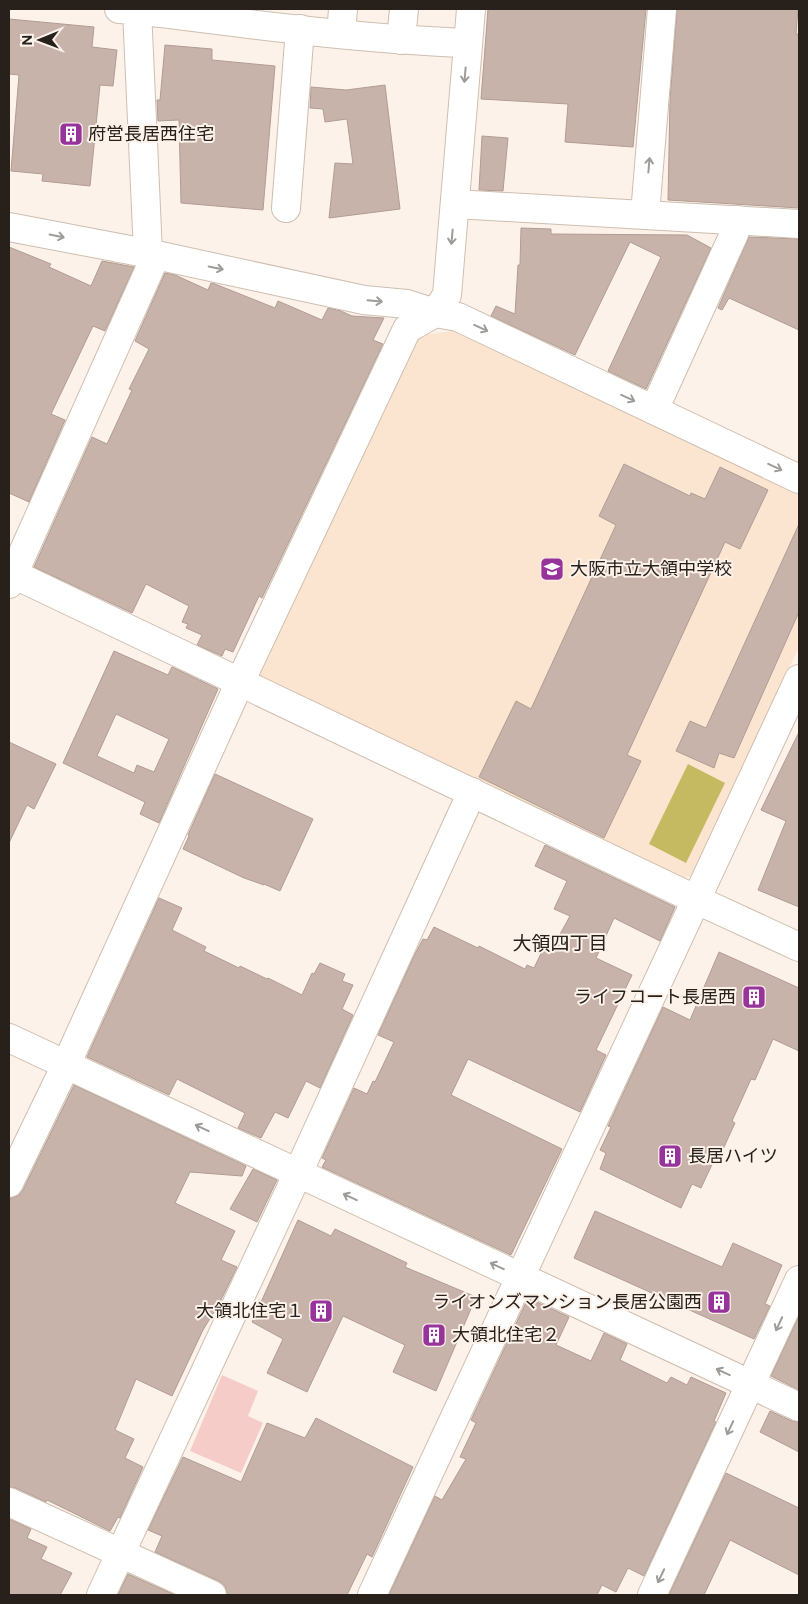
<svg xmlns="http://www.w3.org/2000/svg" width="808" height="1604" font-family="Figtree,'Noto Sans JP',sans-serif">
<rect width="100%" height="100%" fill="#fdf2e9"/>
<polygon fill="#fce5d0" points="453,331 799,491 799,647 693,872 692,875 683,879 261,679 257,671 415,336"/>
<polygon fill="#f6ccc8" points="222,1375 258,1391 248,1416 263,1423 241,1473 190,1451"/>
<polygon fill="#c5ba62" points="688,764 725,783 686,863 649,844"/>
<g fill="#c8b3aa" stroke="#b19c93" fill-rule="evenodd">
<polygon points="488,9 646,9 633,147 565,142 568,104 481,99"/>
<polygon points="677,9 798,9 796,34 799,34 799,208 668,200 670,100"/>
<polygon points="9,19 94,27 92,47 117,50 113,86 100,85 90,186 42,181 43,174 11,171 19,75 9,74"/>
<polygon points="165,45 212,49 212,60 275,66 263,210 181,203 179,120 158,121 157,100 160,100"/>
<polygon points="385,85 400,209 329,218 335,163 353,164 347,119 325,122 323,109 310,108 311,87 346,90"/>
<polygon points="482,136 508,138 503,191 479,190"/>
<polygon points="521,228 551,229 551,234 687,235 711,248 646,389 608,371 661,257 630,242 575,355 491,316 496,306 515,314 518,265 520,265"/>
<polygon points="749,237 799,239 799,330 729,298 722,310 718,308"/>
<polygon points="9,247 51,264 49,267 91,286 102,261 134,267 105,331 93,326 51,414 65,420 29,502 9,493"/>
<polygon points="165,273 175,275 208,290 211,283 215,284 275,308 278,301 322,320 328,308 341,311 352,316 384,318 373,340 383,344 262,598 259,596 233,652 225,649 222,656 197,645 202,635 186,628 188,624 182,622 189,606 146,584 132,613 34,567 92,437 107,444 132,390 129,389 149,349 135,341"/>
<polygon points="624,464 690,496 691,493 705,499 720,467 768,490 740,549 725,542 627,755 641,761 604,838 479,777 516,701 531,709 616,525 599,516"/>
<polygon points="799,524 799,612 734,758 719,753 714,768 676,751 690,721 706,728"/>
<path d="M114,651l54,24 4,-8 46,22 -59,134 -19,-9 5,-12 -82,-39zM116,714l53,25 -15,33 -17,-7 -3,8 -37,-17z"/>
<polygon points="799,732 799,907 758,890 786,821 761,810"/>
<polygon points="9,742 56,764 34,809 27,805 9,843"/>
<polygon points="215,774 313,819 280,891 264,884 264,885 244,878 183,849 189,836 188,835"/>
<polygon points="545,845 675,907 660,941 614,918 596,958 632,975 596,1050 606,1055 580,1112 468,1059 451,1095 562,1149 511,1255 322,1167 326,1160 322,1158 354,1088 367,1094 373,1081 375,1082 394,1042 378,1035 414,956 423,939 427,940 434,927 478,948 479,946 525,969 527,965 534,968 545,945 552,949 570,916 554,909 567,881 535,866"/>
<polygon points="159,898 182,908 172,930 206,947 204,951 239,968 240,966 267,979 268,978 302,995 312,973 314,974 320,963 345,974 342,981 353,985 342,1009 353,1015 320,1088 306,1081 288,1118 275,1112 261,1138 238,1128 245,1113 177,1079 169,1095 87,1057"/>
<polygon points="719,952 799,988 799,1051 773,1039 755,1080 751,1079 732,1121 735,1123 719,1158 716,1156 701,1188 692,1184 681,1208 600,1169 606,1153 600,1150 611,1127 608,1126 663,1007 690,1020"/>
<polygon points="74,1085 246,1166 242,1176 190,1172 175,1203 235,1231 221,1260 237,1267 219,1304 203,1330 172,1396 136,1379 115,1430 134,1439 125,1458 143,1467 120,1518 118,1517 110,1531 47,1500 46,1502 16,1488 9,1487 9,1202 11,1198 18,1196 23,1190"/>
<polygon points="253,1169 277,1180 257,1222 230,1209"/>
<polygon points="595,1211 722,1267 733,1243 782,1265 765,1304 770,1306 754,1339 574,1258"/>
<polygon points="298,1220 331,1236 335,1229 407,1263 405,1267 476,1297 436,1391 393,1372 405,1345 343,1316 307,1392 267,1373 283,1339 252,1322"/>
<polygon points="528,1298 569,1317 556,1345 591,1361 604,1333 627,1344 620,1360 667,1383 671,1377 687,1385 691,1377 726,1393 714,1421 716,1422 644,1576 628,1568 616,1592 602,1585 597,1595 389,1595 435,1496 442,1500 466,1459 460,1457 476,1423 471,1420"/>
<polygon points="799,1316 799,1390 771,1376"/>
<polygon points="770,1411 792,1421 799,1422 799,1452 760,1432"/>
<polygon points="316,1418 413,1467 372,1557 367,1554 347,1595 227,1595 225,1586 219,1581 155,1552 162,1536 148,1530 183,1457 241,1482 267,1423 305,1438"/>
<polygon points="726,1473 799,1508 799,1575 730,1540 704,1595 669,1595"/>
<polygon points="9,1519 31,1529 27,1538 47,1547 41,1559 72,1573 60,1595 9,1595"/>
<polygon points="128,1574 175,1595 118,1595"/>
</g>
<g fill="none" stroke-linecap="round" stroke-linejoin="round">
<g stroke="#cfbeaf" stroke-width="30">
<g id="minor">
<polyline points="119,9 137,10 148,253"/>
<path d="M137,9v1c110,14 220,29 331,33"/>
<polyline points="341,34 343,9"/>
<polyline points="401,40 404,9"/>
<polyline points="455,204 799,224"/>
<polyline points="286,208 300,29"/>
<polyline points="645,214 662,9"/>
<polyline points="9,227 156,255 364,300 407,304 435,313 458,317 799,479"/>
<polyline points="654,410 734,234 737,220"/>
<polyline points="9,572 697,900 799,947"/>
<polyline points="9,584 156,255"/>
<polyline points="9,1038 799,1407"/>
<polyline points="9,1183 66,1065 240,682 407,329 435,313 447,295 471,9"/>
<polyline points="9,1502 212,1595"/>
<polyline points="101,1595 298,1173 472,792"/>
<polyline points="372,1595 799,679"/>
<polyline points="652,1595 799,1280"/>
</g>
</g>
<use href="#minor" stroke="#fff" stroke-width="28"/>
</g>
<defs><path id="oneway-shaft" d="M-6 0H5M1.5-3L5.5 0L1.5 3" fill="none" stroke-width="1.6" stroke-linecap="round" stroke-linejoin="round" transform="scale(1.25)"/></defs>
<g stroke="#9e9b98">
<use href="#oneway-shaft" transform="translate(465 75) rotate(95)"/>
<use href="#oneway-shaft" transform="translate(649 165) rotate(-85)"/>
<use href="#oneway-shaft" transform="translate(57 236) rotate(11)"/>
<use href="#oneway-shaft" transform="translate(452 237) rotate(95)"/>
<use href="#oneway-shaft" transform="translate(216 268) rotate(12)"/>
<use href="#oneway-shaft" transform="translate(375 301) rotate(5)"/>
<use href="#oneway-shaft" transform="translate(481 328) rotate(25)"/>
<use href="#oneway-shaft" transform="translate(628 398) rotate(25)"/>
<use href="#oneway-shaft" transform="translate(775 467) rotate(25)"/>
<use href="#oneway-shaft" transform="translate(202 1128) rotate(-155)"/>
<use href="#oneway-shaft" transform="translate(350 1197) rotate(-155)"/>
<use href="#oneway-shaft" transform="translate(497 1266) rotate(-155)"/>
<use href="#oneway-shaft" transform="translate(779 1324) rotate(115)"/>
<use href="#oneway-shaft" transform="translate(723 1372) rotate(-155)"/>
<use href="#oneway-shaft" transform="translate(730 1428) rotate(115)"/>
<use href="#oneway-shaft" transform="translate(661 1576) rotate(115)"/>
</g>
<defs>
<g id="building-square" transform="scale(1.25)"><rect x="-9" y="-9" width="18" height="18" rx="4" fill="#97349b" stroke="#fdf2e9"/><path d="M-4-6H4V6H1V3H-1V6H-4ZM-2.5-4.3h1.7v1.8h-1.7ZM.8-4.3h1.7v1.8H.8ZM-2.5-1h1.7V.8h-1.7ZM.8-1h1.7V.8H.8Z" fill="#fff"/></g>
<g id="school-square" transform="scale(1.25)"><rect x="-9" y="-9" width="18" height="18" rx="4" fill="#97349b" stroke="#fdf2e9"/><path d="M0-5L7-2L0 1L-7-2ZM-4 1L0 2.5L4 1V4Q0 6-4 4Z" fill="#fff"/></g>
</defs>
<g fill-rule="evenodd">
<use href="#building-square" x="71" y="134"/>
<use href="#school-square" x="552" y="569"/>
<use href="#building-square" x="754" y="997"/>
<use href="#building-square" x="670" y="1156"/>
<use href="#building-square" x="719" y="1302"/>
<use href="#building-square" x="321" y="1311"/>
<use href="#building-square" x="434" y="1335"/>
</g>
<g text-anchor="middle" stroke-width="4" stroke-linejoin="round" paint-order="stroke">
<g font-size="18" fill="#27201b" stroke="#fdf2e9" text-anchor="start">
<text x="88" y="140">府営長居西住宅</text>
<text x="570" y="575">大阪市立大領中学校</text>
<text x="736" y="1003" text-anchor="end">ライフコート長居西</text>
<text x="688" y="1162">長居ハイツ</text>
<text x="702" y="1308" text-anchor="end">ライオンズマンション長居公園西</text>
<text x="304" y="1317" text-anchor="end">大領北住宅１</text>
<text x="452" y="1341">大領北住宅２</text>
</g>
<g font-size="19" fill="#27201b" stroke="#fdf2e9">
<text x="560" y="950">大領四丁目</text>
</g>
</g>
<rect width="808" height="1604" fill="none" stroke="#27201b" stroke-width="20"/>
<g transform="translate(40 40) rotate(269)" stroke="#fdf2e9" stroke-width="4" paint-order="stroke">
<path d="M0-4L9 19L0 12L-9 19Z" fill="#27201b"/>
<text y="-8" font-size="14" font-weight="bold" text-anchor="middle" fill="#27201b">N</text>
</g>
</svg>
